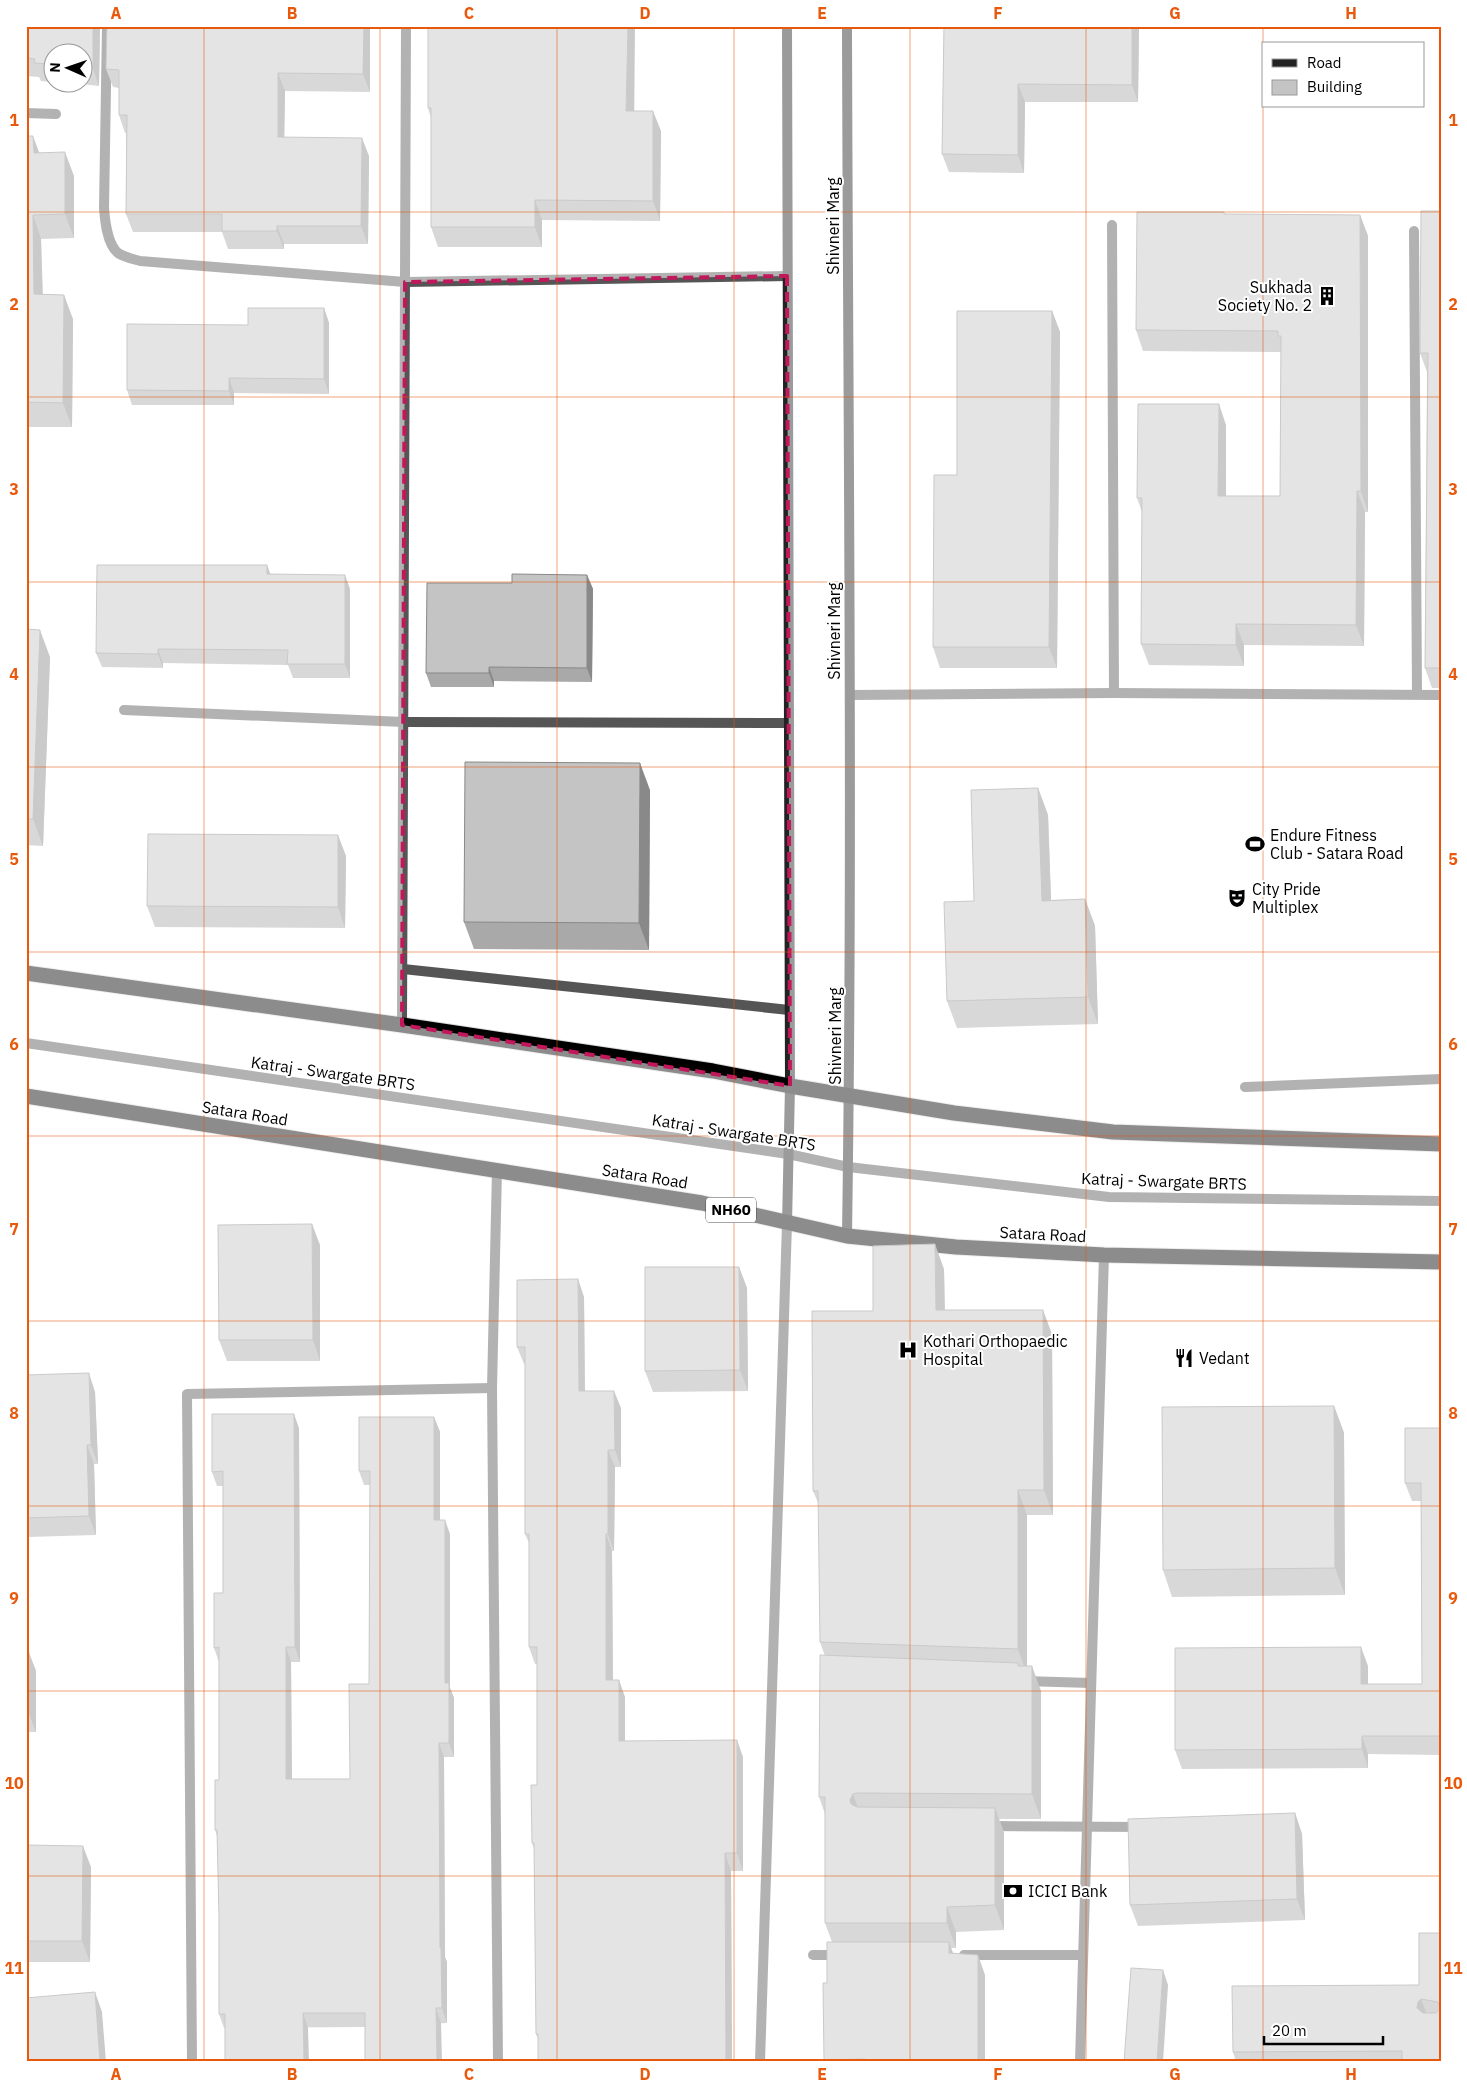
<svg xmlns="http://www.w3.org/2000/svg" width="1467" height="2088" font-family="'IBM Plex Sans',sans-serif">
<rect width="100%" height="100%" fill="#fff"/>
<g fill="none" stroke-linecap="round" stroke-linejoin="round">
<g stroke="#dbdbdb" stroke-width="17">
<g id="highway">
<polyline points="26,973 402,1025 713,1071 790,1086 954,1113 1113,1132 1441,1144"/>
<polyline points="26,1096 702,1203 847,1236 956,1247 1104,1255 1441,1262"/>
</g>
</g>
<g stroke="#555" stroke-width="10">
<polyline points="124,710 404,722"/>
<polyline points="403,969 789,1010"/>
<polyline points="26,1043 788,1154 848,1167 1109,1197 1441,1201"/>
<polyline points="1245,1087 1441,1079"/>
<polyline points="497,1170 492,1388 498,2062"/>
<polyline points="1024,1681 1091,1683"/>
<polyline points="989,1826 1142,1827"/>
<polyline points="813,1955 839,1955"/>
<polyline points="964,1955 1083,1955"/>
<polyline points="192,2062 187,1394 492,1388"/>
</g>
<g stroke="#555" stroke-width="10">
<path d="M107,26l-3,182c1,13 3,36 14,45 6,4 15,6 22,8l265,21 382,-6"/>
<polyline points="26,113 56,114"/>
<polyline points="1112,225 1114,693"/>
<polyline points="1414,231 1417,694"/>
<polyline points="850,695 1114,693 1441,695"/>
<polyline points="404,722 789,723"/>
<polyline points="402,1025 406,26"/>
<polyline points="760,2062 787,1224"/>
<polyline points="1080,2062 1104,1255"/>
</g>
<g stroke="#222" stroke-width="10">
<polyline points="787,26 790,1086 787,1224"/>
<path d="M847,1236c6,-403 1,-807 0,-1210"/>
</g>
<use href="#highway" stroke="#000" stroke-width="15"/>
</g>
<g fill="#a9a9a9">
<polygon points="26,26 100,26 99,86 62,82 82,82 82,52 52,52 52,82 41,81 39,77 26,76"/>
<polygon points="370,26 370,92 285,91 284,137 369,156 368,244 284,244 284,249 228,249 222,232 133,232 126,214 126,133 125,133 119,115 119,88 113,87 106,69"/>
<polygon points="941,26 1139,26 1138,102 1025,102 1024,173 949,172 942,154 944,28 942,28"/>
<polygon points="428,108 634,111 661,131 660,221 542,220 542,247 438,247 431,227 431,118"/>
<polygon points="26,136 39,153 74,176 74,238 41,239 43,294 73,319 72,427 26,427"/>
<polygon points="1441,211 1441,688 1432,688 1425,668 1427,372 1420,353"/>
<polygon points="1224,212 1224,214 1360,215 1368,236 1368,512 1365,512 1364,646 1244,645 1244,666 1149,665 1141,644 1142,512 1137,498 1226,425 1226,496 1280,496 1281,352 1143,351 1136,330"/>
<polygon points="324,308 329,323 329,394 234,393 234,405 132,405 127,390 248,325"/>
<polygon points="1052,311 1060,332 1057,668 940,668 933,647 957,475"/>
<polygon points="267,565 270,574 350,589 350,678 293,678 288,665 163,663 163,668 102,667 96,653"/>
<polygon points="587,575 593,589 592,682 494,681 494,687 431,687 426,673 512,583"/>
<polygon points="26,629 50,657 43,846 26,845"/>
<polygon points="1038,788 1048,815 1051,900 1085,899 1095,926 1098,1024 957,1028 947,1001 974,901"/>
<polygon points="650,790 649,950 474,949 464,922"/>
<polygon points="346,856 345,928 155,927 147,906"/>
<polygon points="320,1245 320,1361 227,1361 219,1340"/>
<polygon points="739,1267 747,1288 748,1391 653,1392 645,1371"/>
<polygon points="944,1269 945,1310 1052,1334 1053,1515 1027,1515 1027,1666 1041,1691 1041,1819 999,1819 1004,1833 1004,1930 956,1932 956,1948 951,1948 953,1953 985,1975 985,2062 824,2062 824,2060 827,1983 832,1942 825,1923 825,1814 819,1797 825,1656 820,1642 819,1505 813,1491 873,1311"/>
<polygon points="584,1297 585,1391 621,1408 621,1467 615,1467 614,1551 612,1551 613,1680 625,1697 625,1741 743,1757 743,1871 731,1871 732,2062 538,2062 538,2039 536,2034 535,1851 532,1843 537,1785 537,1664 535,1664 529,1647 529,1543 525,1534 525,1364 524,1364 517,1347"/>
<polygon points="26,1375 95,1392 98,1464 94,1464 96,1535 27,1537 27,1653 29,1653 36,1671 36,1732 26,1732"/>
<polygon points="1334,1406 1344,1433 1345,1595 1172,1597 1163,1570"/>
<polygon points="434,1417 440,1432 440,1520 450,1534 450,1688 454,1698 454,1757 444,1757 445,1957 447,1962 447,2023 365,2027 224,2028 219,2014 219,1916 217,1836 215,1830 219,1780 219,1662 214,1648 223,1593 223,1486 217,1486 212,1472 299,1428 300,1662 291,1662 292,1779 350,1779 369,1684 370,1485 364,1485 359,1471"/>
<polygon points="1441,1428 1441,1755 1368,1754 1368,1768 1182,1769 1175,1750 1368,1666 1368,1684 1422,1684 1421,1501 1412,1501 1405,1483"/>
<polygon points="1295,1813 1302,1834 1305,1920 1138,1926 1130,1905"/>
<polygon points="26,1845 91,1867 90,1962 26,1962"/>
<polygon points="1441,1933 1441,2062 1236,2062 1233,2052 1419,1985"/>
</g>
<g fill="#898989">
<polygon points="93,26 100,26 99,86 93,68"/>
<polygon points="364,26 370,26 370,92 363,74"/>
<polygon points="628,26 635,26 634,131 626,111"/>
<polygon points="1132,26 1139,26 1138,102 1132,85"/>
<polygon points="278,73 285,91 284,155 278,137"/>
<polygon points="1018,84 1025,102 1024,173 1018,155"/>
<polygon points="653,111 661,131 660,221 653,201"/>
<polygon points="33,136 42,160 34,153"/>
<polygon points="362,138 369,156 368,244 361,226"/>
<polygon points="65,152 74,176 74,238 65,214"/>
<polygon points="535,200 542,220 542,247 535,227"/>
<polygon points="33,215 41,239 43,319 34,294"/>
<polygon points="1360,215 1368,236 1368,512 1361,491"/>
<polygon points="277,226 284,244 284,249 277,231"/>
<polygon points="64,295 73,319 72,427 63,403"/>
<polygon points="324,308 329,323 329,394 324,379"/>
<polygon points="1052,311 1060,332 1057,668 1049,647"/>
<polygon points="229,378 234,393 234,405 229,391"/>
<polygon points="1219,404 1226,425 1226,517 1218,496"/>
<polygon points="1357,491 1365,512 1364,646 1356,625"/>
<polygon points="267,565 272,579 267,574"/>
<polygon points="345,575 350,589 350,678 345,664"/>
<polygon points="587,575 593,589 592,682 587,668"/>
<polygon points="1236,624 1244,645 1244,666 1236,645"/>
<polygon points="40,630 50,657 43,846 33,819"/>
<polygon points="158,649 163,663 163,668 158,654"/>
<polygon points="489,667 494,681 494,687 489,673"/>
<polygon points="640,763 650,790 649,950 639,923"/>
<polygon points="1038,788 1048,815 1052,928 1042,901"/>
<polygon points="338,835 346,856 345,928 338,907"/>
<polygon points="1085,899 1095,926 1098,1024 1088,997"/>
<polygon points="312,1224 320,1245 320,1361 313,1340"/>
<polygon points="935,1244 944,1269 945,1335 936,1310"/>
<polygon points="739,1267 747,1288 748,1391 740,1370"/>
<polygon points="578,1279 584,1297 585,1408 579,1391"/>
<polygon points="1043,1310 1052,1334 1053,1515 1044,1490"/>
<polygon points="89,1373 95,1392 98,1464 91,1445"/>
<polygon points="614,1391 621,1408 621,1467 615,1450"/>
<polygon points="1334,1406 1344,1433 1345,1595 1335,1568"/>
<polygon points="294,1414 299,1428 300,1662 295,1647"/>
<polygon points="434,1417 440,1432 440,1534 434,1520"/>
<polygon points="87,1445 94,1464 96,1535 89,1516"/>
<polygon points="608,1450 615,1467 614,1551 608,1534"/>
<polygon points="1018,1490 1027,1515 1027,1674 1018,1649"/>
<polygon points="445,1520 450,1534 450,1688 454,1698 454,1757 449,1743 445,1683"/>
<polygon points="26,1534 27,1537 27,1671 26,1670"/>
<polygon points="606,1534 612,1551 613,1697 606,1680"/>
<polygon points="286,1647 291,1662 292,1794 286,1779"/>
<polygon points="1361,1647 1368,1666 1368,1703 1361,1684"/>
<polygon points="29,1653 36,1671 36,1732 29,1714"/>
<polygon points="1032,1666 1041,1691 1041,1819 1032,1794"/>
<polygon points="619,1680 625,1697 625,1758 619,1741"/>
<polygon points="1362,1736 1368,1754 1368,1768 1362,1749"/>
<polygon points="737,1740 743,1757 743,1871 737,1853"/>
<polygon points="439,1743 444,1757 445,1957 447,1962 447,2023 442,2008 440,1948"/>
<polygon points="853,1794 862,1819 860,1829 850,1800"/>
<polygon points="995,1808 1004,1833 1004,1930 995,1905"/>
<polygon points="1295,1813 1302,1834 1305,1920 1297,1899"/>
<polygon points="83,1846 91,1867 90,1962 82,1941"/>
<polygon points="725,1853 731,1871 732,2062 726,2062"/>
<polygon points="947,1907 956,1932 956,1948 947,1923"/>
<polygon points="949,1942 956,1962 949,1953"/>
<polygon points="978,1955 985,1975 985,2062 978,2062"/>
<polygon points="1163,1970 1168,1985 1163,2062 1157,2062"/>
<polygon points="95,1992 102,2012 106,2062 100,2062"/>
<polygon points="1421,1999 1429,2020 1417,2008 1418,2002"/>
<polygon points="436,2008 441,2023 442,2062 437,2062"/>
<polygon points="303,2013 308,2028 309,2062 304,2062"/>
</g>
<g fill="#c4c4c4" stroke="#898989" fill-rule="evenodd">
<polygon points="26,26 93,26 93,68 82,67 82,52 52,52 52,64 34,63 35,59 26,58"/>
<polygon points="107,26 364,26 363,74 278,73 278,137 362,138 361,226 277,226 277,231 222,231 222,214 126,214 127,115 119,115 119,70 106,69"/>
<polygon points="428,26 628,26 626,111 653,111 653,201 535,200 535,227 431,227 431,108 428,108"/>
<polygon points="944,26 1132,26 1132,85 1018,84 1018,155 942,154"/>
<polygon points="26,136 33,136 34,153 65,152 65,214 33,215 34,294 64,295 63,403 26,402"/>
<polygon points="1421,211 1441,211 1441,668 1425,668 1428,353 1420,353"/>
<polygon points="1137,212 1224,212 1224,214 1360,215 1361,491 1357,491 1356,625 1236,624 1236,645 1141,644 1142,498 1137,498 1138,404 1219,404 1218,496 1280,496 1281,336 1278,336 1278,331 1136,330"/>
<polygon points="248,308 324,308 324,379 229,378 229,391 127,390 127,324 248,325"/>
<polygon points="957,311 1052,311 1049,647 933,647 934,475 957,475"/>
<polygon points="97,565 267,565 267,574 345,575 345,664 287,664 288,650 158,649 158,654 96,653"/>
<polygon points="512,574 587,575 587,668 489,667 489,673 426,673 427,583 512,583"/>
<polygon points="26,629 40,630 33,819 26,819"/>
<polygon points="465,762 640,763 639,923 464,922"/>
<polygon points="1038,788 1042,901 1085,899 1088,997 947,1001 944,902 974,901 971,790"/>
<polygon points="148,834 338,835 338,907 147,906"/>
<polygon points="312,1224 313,1340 219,1340 218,1225"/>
<polygon points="935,1244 936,1310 1043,1310 1044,1490 1018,1490 1018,1649 820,1642 818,1491 813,1491 812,1311 873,1311 873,1246"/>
<polygon points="645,1267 739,1267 740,1370 645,1371"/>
<polygon points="578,1279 579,1391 614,1391 615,1450 608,1450 608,1534 606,1534 606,1680 619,1680 619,1741 737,1740 737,1853 725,1853 726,2062 538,2062 538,2034 536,2034 534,1843 532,1843 531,1785 537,1785 537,1647 529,1647 529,1534 525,1534 525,1347 517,1347 517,1280"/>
<polygon points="89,1373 91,1445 87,1445 89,1516 26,1518 26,1375"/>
<polygon points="1334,1406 1335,1568 1163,1570 1162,1407"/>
<polygon points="212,1414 294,1414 295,1647 286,1647 286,1779 350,1779 349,1684 369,1684 370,1471 359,1471 359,1417 434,1417 434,1520 445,1520 445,1683 449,1683 449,1743 439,1743 440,1948 441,1948 442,2008 436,2008 437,2062 365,2062 365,2013 303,2013 304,2062 225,2062 225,2014 219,2014 219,1916 217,1830 215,1830 215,1780 219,1780 219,1647 214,1648 214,1593 223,1593 223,1471 212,1472"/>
<polygon points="1405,1428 1441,1428 1441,1736 1362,1736 1362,1749 1175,1750 1175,1648 1361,1647 1361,1684 1422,1684 1421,1483 1405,1483"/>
<rect x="26" y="1653" width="3" height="61"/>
<polygon points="820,1655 1018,1663 1018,1666 1032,1666 1032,1794 857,1793 853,1794 850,1800 851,1804 857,1807 995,1808 995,1905 947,1907 947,1923 825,1923 825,1797 819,1797"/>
<polygon points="1295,1813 1297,1899 1130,1905 1128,1819"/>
<polygon points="26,1845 83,1846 82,1941 26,1941"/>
<path d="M1419,1933h22v129h-39v-11l-169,1 -1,-66 187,-1zM1421,1999l17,3 2,6 -4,5h-13l-6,-5 1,-6z"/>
<polygon points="827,1942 949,1942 949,1953 978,1955 978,2062 865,2062 865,2059 824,2060 823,1983 827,1983"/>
<polygon points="1131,1968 1163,1970 1157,2062 1124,2062"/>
<polygon points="95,1992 100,2062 26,2062 26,1998"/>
</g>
<path d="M0 0H1467V2088H0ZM787,276l3,810 -388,-61 3,-743z" fill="#fff" fill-opacity=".55" fill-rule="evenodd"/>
<path fill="none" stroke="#c2185b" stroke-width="4" stroke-dasharray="10 6" stroke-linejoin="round" d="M787,276l3,810 -388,-61 3,-743z"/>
<path fill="none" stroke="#e8590c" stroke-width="1" stroke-opacity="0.55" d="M204,26v2036M380,26v2036M557,26v2036M734,26v2036M910,26v2036M1086,26v2036M1263,26v2036M26,212h1415M26,397h1415M26,582h1415M26,767h1415M26,952h1415M26,1136h1415M26,1321h1415M26,1506h1415M26,1691h1415M26,1876h1415"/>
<defs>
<g id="building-bare" transform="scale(1.5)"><path d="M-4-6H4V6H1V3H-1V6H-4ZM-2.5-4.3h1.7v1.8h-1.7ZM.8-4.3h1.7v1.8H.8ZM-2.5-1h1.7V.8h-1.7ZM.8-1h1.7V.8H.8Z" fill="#000" stroke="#fff" stroke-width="2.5" paint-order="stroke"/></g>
<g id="stadium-bare" transform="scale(1.5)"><path d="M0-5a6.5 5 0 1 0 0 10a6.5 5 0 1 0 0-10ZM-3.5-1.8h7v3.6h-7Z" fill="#000" stroke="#fff" stroke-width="2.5" paint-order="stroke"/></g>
<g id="theatre-bare" transform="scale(1.5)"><path d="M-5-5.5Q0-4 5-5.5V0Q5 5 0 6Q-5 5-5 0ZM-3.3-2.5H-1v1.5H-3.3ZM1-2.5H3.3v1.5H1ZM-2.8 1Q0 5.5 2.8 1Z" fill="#000" stroke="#fff" stroke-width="2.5" paint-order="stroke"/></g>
<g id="hospital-bare" transform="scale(1.5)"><path d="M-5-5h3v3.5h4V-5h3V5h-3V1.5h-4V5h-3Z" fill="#000" stroke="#fff" stroke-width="2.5" paint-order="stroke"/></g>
<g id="restaurant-bare" transform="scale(1.5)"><path d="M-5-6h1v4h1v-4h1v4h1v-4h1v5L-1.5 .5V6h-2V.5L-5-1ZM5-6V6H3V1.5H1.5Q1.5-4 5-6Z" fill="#000" stroke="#fff" stroke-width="2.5" paint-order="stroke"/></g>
<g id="bank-bare" transform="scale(1.5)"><path d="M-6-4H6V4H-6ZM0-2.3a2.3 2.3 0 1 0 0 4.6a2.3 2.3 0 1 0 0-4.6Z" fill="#000" stroke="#fff" stroke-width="2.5" paint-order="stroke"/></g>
</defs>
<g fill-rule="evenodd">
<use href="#building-bare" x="1327" y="296"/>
<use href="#stadium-bare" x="1255" y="844"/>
<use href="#theatre-bare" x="1237" y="898"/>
<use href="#hospital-bare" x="908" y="1350"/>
<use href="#restaurant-bare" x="1184" y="1358"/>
<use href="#bank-bare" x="1013" y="1891"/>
</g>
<g text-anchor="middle" stroke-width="4" stroke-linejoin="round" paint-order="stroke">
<rect fill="#fff" stroke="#4c4c4c" stroke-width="1" x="706" y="1197.5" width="50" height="25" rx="4"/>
<g font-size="15" font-weight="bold" fill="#000">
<text x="731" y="1215">NH60</text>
</g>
<g font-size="16" fill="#000" stroke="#fff">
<text transform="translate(833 226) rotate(-90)" y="6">Shivneri Marg</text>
<text transform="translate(834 631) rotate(-90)" y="6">Shivneri Marg</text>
<text transform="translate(835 1036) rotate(-90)" y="6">Shivneri Marg</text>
<text transform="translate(333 1073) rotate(8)" y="6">Katraj - Swargate BRTS</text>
<text transform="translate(245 1113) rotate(9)" y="6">Satara Road</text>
<text transform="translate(734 1132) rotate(9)" y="6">Katraj - Swargate BRTS</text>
<text transform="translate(645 1176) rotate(9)" y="6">Satara Road</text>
<text transform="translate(1164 1181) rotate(2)" y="6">Katraj - Swargate BRTS</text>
<text transform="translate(1043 1234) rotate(3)" y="6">Satara Road</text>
</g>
<g font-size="16" fill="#000" stroke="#fff" text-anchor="start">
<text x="1312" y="293" text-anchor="end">Sukhada<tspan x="1312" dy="18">Society No. 2</tspan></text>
<text x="1270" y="841">Endure Fitness<tspan x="1270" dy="18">Club - Satara Road</tspan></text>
<text x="1252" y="895">City Pride<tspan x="1252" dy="18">Multiplex</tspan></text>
<text x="923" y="1347">Kothari Orthopaedic<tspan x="923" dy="18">Hospital</tspan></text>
<text x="1199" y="1364">Vedant</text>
<text x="1028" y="1897">ICICI Bank</text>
</g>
</g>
<rect width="1467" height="2088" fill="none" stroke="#ffffff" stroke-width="55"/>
<rect x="1262" y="42" width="162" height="65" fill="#ffffff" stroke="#999999"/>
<rect x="1272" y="59" width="25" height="8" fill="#222222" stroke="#999999"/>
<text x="1307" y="68" font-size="15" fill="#000000">Road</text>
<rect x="1272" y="80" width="25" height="15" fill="#c4c4c4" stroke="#999999"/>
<text x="1307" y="92" font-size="15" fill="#000000">Building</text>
<g transform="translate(68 68) rotate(272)"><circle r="24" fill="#ffffff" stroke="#999999"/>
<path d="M0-4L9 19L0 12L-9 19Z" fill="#000000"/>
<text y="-8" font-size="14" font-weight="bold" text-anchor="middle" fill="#000000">N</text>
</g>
<path d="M1264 2036v8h119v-8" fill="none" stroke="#000000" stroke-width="2.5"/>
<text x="1272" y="2036" font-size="15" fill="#000000" stroke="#ffffff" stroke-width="4" paint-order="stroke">20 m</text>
<rect x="28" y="28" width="1412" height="2032" fill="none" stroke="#e8590c" stroke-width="2"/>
<g font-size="16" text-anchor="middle" font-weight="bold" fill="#e8590c">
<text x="116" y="19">A</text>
<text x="292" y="19">B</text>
<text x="469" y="19">C</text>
<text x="645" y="19">D</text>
<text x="822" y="19">E</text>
<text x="998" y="19">F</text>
<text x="1175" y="19">G</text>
<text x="1351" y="19">H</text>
<text x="14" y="126">1</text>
<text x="1453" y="126">1</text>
<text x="14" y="310">2</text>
<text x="1453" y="310">2</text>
<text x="14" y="495">3</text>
<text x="1453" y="495">3</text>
<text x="14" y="680">4</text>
<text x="1453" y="680">4</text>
<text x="14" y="865">5</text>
<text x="1453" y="865">5</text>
<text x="14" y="1050">6</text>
<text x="1453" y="1050">6</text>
<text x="14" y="1235">7</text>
<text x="1453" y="1235">7</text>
<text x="14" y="1419">8</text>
<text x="1453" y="1419">8</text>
<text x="14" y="1604">9</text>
<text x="1453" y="1604">9</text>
<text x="14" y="1789">10</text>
<text x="1453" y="1789">10</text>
<text x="14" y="1974">11</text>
<text x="1453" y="1974">11</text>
<text x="116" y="2080">A</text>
<text x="292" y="2080">B</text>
<text x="469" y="2080">C</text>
<text x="645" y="2080">D</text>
<text x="822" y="2080">E</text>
<text x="998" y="2080">F</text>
<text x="1175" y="2080">G</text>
<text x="1351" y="2080">H</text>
</g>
</svg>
